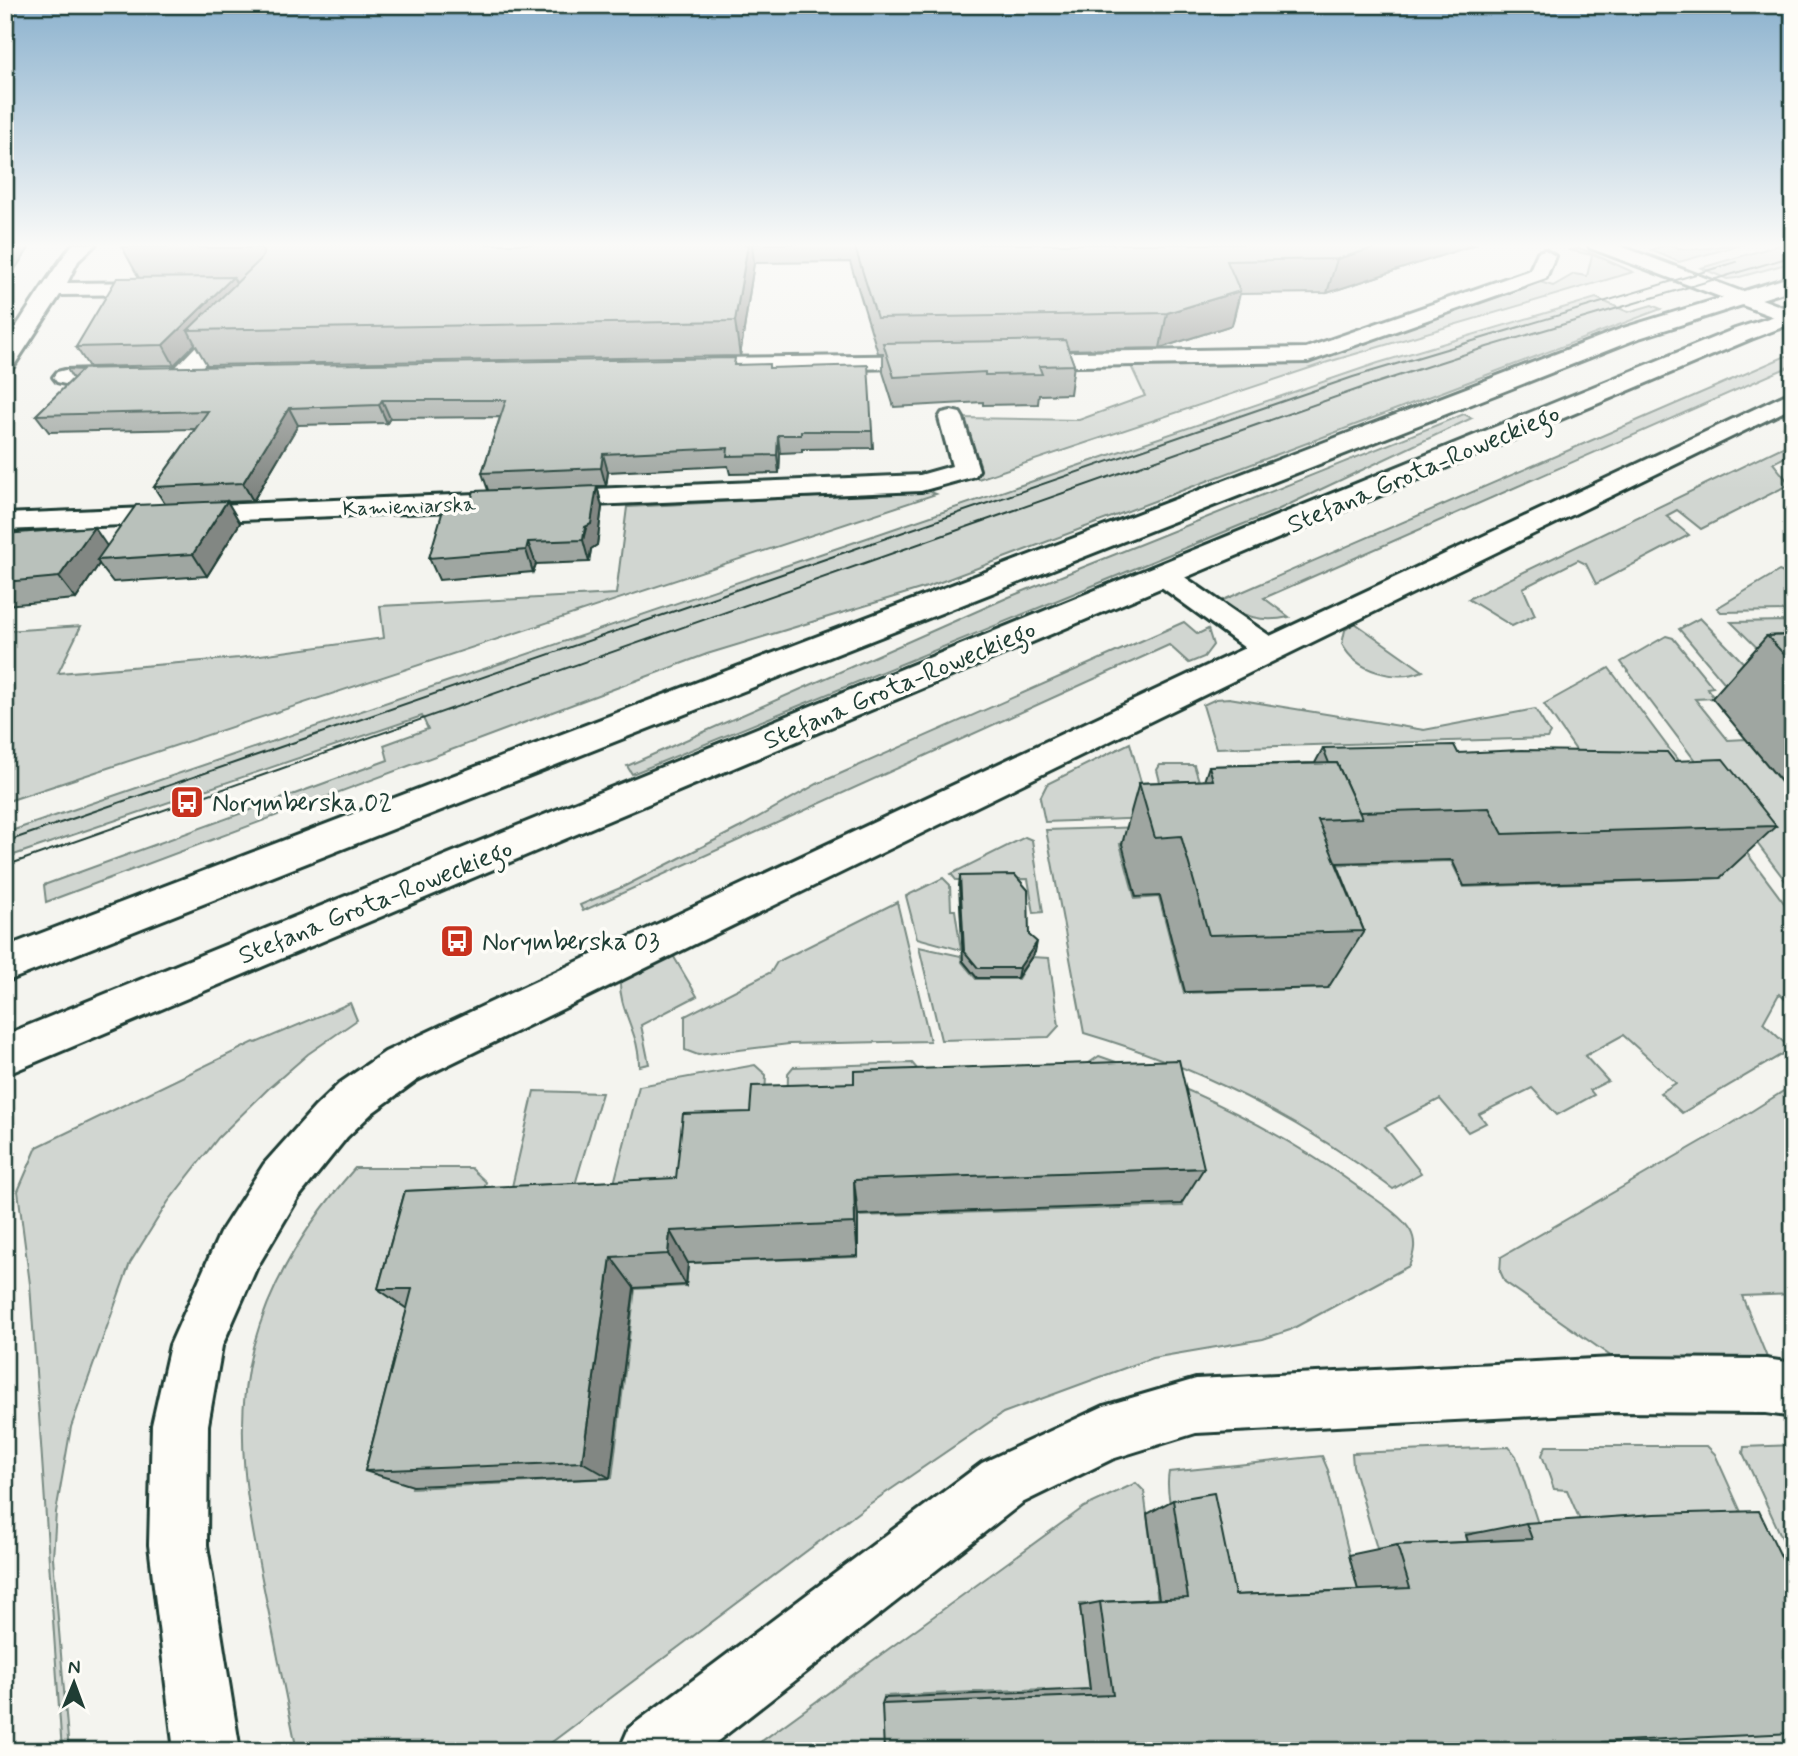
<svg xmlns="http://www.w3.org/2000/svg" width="1798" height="1756" font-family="Mynerve,sans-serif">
<rect width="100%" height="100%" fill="#f4f4ef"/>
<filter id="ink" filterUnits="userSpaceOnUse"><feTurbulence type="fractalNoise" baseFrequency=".0143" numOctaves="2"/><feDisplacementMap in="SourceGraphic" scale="14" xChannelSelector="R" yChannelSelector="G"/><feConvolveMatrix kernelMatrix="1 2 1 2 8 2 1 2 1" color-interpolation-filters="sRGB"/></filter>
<g filter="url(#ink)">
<g fill="#d1d6d1" stroke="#788a82" stroke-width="2">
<path d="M1668,244c22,12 52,0 76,0l-65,18 -28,-12z"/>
<polygon points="1783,244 1793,244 1793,262 1736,278 1727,279 1701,268"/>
<polygon points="1582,249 1633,272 1328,362 978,479 972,467 980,464 962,418 1079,420 1145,396 1131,366 1301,362 1321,358 1540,282 1553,286 1574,274 1587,276 1592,255 1568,250"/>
<polygon points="1596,298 1628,312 1652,305 1661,309 930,586 707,654 46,902 44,885 388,760 384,745 428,729 422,716 5,858 5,833 1378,363"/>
<path d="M1786,356h7v9l-529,233 25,19c-27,6 -46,0 -68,-16z"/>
<polygon points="1464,414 1472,418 1273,512 632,774 627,766 1009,597"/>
<polygon points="1793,442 1793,453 1773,463 1790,484 1701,529 1677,510 1666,516 1689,535 1596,584 1586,564 1578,560 1523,588 1535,615 1512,626 1468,599"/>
<polygon points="928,491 936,494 5,802 5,631 81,626 58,673 239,658 384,638 380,606 616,594 627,507"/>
<polygon points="1779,571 1793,577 1793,611 1721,612 1717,608"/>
<polygon points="1700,618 1764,684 1728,687 1679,629"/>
<polygon points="1793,621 1793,683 1731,622"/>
<polygon points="1184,622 1198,634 1208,629 1213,645 1204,657 1189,663 1169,645 583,911 580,905 625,886 739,828 817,784"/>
<path d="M1355,623l68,48c-27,11 -67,1 -81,-27l3,-14z"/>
<polygon points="1666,636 1673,638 1713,687 1707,688 1714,698 1695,699 1728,740 1746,739 1793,797 1793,891 1621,662"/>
<path d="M1609,668l184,247v87l-2,2 -12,-10 -16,29 28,26 -109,64 -22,-20 16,-10 -53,-48 -38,21 23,25 -18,9 4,5 -37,20 -25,-27 -53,26 7,9 -18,9 -28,-33 -55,28 36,46 -28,16c-95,-72 -194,-122 -309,-156l-38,-203 98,-3 4,16 -28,1 15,55 24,-2 25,96 145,-5 -41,-107 36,-16 127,-4 13,26 256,-9 -110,-79 -66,-95z"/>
<polygon points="1229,698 1424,730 1535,709 1550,733 1547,738 1216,748 1203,705 1216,699"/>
<polygon points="1130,743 1151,818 1045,822 1040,798 1047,784"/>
<polygon points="1160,765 1194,765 1213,825 1172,829 1157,770"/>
<polygon points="1025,837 1032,840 1043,912 1034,913 1028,879 956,880 951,874"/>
<polygon points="943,878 950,885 951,910 955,910 961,950 917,938 906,896"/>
<polygon points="897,902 930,1041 789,1044 698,1055 685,1050 685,1016 771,972 777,962"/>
<polygon points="919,947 961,956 962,962 976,979 1018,979 1031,957 1049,958 1059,1026 1049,1037 941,1040"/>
<path d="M671,952l26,44 -56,29 8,39 -10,2c1,-33 -21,-55 -19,-88z"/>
<polygon points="350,1003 357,1020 308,1054 269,1088 218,1138 168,1202 130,1263 71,1427 56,1512 53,1558 69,1751 62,1751 30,1284 18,1191 37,1147 254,1042 256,1043"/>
<path d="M1099,1056c95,32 180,74 262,133 15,11 39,25 49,41 7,12 4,24 -1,36l-119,64 -27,9 -111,19 -149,55 -135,92 -328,246h-243c-11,-52 -21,-105 -32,-157 -16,-81 -34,-164 -12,-247 18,-67 56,-127 102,-179h116l15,14 -36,135 -38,171 200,-10 23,-189 51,-3 2,-23 170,-6v-41l325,-10 -22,-107 -75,-34z"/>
<polygon points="912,1063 919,1071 787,1124 788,1073 793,1067"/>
<polygon points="755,1065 766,1075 764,1124 691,1212 611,1195 639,1086"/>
<polygon points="1793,1085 1793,1294 1742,1296 1768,1360 1612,1357 1505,1282 1500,1271 1501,1257 1725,1128"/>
<polygon points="534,1091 602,1093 569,1205 508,1204"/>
<polygon points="1793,1445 1793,1562 1743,1453 1744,1447"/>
<polygon points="1546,1446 1707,1446 1715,1454 1793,1628 1793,1751 1537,1751 1583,1527 1567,1490 1554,1489 1542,1455"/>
<polygon points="1509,1447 1516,1456 1540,1530 1465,1533 1483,1587 1378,1552 1353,1466 1352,1453"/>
<path d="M1322,1456l6,14 31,124 -156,5c-12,-33 -41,-93 -34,-127z"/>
<polygon points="1136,1483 1144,1491 1158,1602 1080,1604 1093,1719 1046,1720 1044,1689 884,1696 884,1751 748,1751 1084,1507"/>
</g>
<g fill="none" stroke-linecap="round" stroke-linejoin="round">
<g stroke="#1f3d34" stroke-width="6">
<g id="minor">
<path d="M73,244h23l-18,17 -11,22 96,-1 7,2 3,4 -3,4 -7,2 -103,1 -47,72 -8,2c0,-7 -1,-16 0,-23 2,-7 62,-96 68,-102z"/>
<polygon points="1588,244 1615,244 1793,311 1793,324 1590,248"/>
<polygon points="1545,250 1555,256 1546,278 1308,362 1021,367 1013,365 1010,360 1013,355 1021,353 1306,348 1530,270 1538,252"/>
<polygon points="238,310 246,311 249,316 246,321 189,380 173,380 169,375 173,370 230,311"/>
<polygon points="936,355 944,357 947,362 944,367 717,372 709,370 706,365 709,360 717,358"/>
<polygon points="125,368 133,370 137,375 133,380 65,384 57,382 53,377 57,372 65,370"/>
<polygon points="1793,391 1793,407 417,1080 372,1113 347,1137 298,1198 256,1269 222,1346 208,1425 207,1545 240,1751 174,1751 149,1545 152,1425 170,1345 220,1233 264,1164 315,1107 340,1083 385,1052 1245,648 1153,581 1148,575 1153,569 1163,566 1173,569 1270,636"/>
<polygon points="951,411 960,413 963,418 979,470 975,476 921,491 5,530 5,514 920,475 952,466 939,418 942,413"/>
<polygon points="1613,1358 1766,1359 1793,1363 1793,1417 1766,1413 1613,1412 1196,1433 1112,1459 1022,1503 705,1751 619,1751 629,1728 982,1463 1104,1406 1196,1379"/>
</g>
</g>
<g stroke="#1f3d34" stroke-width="6">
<g id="secondary">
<polygon points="1793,276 1793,289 1639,338 5,982 5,947 1623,328"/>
<polygon points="1793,310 1793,323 1751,339 5,1075 5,1035 1735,329"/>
</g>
</g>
<use href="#minor" fill="#fdfcf7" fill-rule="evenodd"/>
<use href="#secondary" fill="#fdfcf7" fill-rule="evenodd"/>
<g stroke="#1f3d34" stroke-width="2">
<polyline points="5,842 1353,377 1736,262"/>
<polyline points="5,866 1367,386 1487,347 1793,256"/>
</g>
</g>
<g fill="#9fa6a1" stroke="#1f3d34" stroke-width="2">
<polygon points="126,244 1477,244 1327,293 1240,294 1232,325 1160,348 1068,350 1074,365 1070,394 1039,395 1038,404 983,405 983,402 894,407 883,372 883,353 878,353 850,262 754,263 740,356 207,365 195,344 174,365 89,367 76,347 139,278 122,247"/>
<polygon points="736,365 769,368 872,431 873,448 802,449 802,452 780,453 779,473 730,474 728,466 608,472 606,486 597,486 602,507 597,545 591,549 589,562 536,564 533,572 439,580 429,558 468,509 488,490 482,473 500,417 390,418 387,423 298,425 253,501 227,502 240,523 207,576 113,582 99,564 76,599 5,605 5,534 107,546 165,504 154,487 195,429 49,432 36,415 73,379 67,369"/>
<polygon points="1793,629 1793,796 1712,698 1767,636 1787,635"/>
<polygon points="1323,748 1674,761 1776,826 1720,878 1464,886 1452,860 1337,863 1364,931 1328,988 1185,992 1160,896 1136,897 1122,844 1139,783 1204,781 1209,766 1315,763"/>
<polygon points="960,876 1029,935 1035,952 1017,978 977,978 963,961 959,886"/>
<polygon points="1204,1168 1181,1204 858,1215 858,1256 688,1263 686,1285 634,1288 610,1478 413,1486 365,1471 407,1309 378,1289 405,1191"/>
<polygon points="1173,1500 1235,1595 1358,1590 1349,1555 1397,1545 1468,1542 1466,1535 1526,1523 1793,1733 882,1704 884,1698 1090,1689 1080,1606 1100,1602 1159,1599 1147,1514"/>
</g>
<g fill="#828783" stroke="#1f3d34" stroke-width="2">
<polygon points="5,244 32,244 5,284"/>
<polygon points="748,244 752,244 754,263 740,356 735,321"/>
<polygon points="1387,244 1477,244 1327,293 1337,259"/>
<polygon points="233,277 243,296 188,330 195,344 174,365 163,345"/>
<polygon points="1240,291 1232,325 1160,348 1167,313"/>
<polygon points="382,400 390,418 387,423 379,405"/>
<polygon points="289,408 298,425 253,501 243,483"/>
<polygon points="778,435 780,453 779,473 777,455"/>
<polygon points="603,454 608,472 606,486 601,468"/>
<polygon points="597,486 602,507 597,545 591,549 589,562 583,540"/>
<polygon points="227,501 240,523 207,576 193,554"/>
<polygon points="94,527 109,549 97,560 99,564 76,599 59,577"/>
<polygon points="528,542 536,564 533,572 526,550"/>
<polygon points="1037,942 1035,952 1017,978 1019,968"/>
<polygon points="854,1180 858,1215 858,1256 855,1223"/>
<polygon points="670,1231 688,1263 686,1285 668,1254"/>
<polygon points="611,1257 634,1288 610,1478 582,1462"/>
</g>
<g fill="#b9c1bb" stroke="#1f3d34" stroke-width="2">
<polygon points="126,244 748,244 735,321 188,330 261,259 264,254 261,248 122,247"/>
<polygon points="854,244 1387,244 1337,259 1227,261 1240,291 1167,313 877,318"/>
<polygon points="233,277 163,345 76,347 117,278"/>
<polygon points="1065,340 1074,365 1039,366 1042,374 985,375 985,372 894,377 883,343"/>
<polygon points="735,358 734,365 769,364 769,368 868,365 872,431 801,431 801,435 778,435 777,455 727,456 728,448 603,454 601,468 482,473 506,400 382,400 379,405 289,408 243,483 154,487 208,411 36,415 82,370 67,369"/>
<polygon points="597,486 591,524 585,527 583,540 528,542 526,550 429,558 443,510 468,509 474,491"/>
<polygon points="227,501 193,554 97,560 136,505"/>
<polygon points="94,527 59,577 5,582 5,534"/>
<polygon points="1793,635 1793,664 1767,636"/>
<polygon points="1454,745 1458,753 1521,750 1667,752 1674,761 1723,759 1776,826 1503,834 1489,808 1359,812 1337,763 1329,763 1323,748"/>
<polygon points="1337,763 1362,818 1318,820 1364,931 1209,935 1181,836 1155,838 1139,783 1213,780 1209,766"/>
<polygon points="1015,875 1028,890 1029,935 1037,942 1019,968 978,968 964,951 960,876"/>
<polygon points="1179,1060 1204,1168 854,1180 855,1223 670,1231 668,1254 611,1257 582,1462 365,1471 412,1289 378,1289 405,1191 676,1178 683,1114 750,1112 752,1086 854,1083 854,1071"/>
<polygon points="1214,1493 1235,1595 1410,1588 1397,1545 1532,1539 1526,1523 1654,1514 1759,1511 1793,1581 1793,1733 1603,1742 1607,1751 884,1751 882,1704 1113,1695 1100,1602 1188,1598 1173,1500"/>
</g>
</g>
<linearGradient id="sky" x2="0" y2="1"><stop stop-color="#8cb2ce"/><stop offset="0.5" stop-color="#fafaf8"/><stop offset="1" stop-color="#fafaf8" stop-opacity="0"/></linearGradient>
<rect width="1798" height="490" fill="url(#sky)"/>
<defs>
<g id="bus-square" transform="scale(1.75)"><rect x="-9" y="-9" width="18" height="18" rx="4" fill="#c8321e" stroke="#fdfcf7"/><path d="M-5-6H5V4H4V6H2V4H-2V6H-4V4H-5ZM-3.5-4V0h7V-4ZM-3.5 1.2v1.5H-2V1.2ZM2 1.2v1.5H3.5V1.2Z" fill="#fff"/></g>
</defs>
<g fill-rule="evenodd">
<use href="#bus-square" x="187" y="802"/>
<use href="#bus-square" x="457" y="941"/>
</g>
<g text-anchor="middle" stroke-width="7" stroke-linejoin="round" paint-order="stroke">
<g font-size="21" fill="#1f3d34" stroke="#fdfcf7">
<text transform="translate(409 506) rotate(-2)" y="7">Kamieniarska</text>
</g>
<g font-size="26" fill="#1f3d34" stroke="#fdfcf7">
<text transform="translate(1423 468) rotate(-23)" y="9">Stefana Grota-Roweckiego</text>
<text transform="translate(899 684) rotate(-23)" y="9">Stefana Grota-Roweckiego</text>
<text transform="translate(375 901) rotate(-22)" y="9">Stefana Grota-Roweckiego</text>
</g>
<g font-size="26" fill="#1f3d34" stroke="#fdfcf7" text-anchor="start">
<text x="212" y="811">Norymberska 02</text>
<text x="482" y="950">Norymberska 03</text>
</g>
</g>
<rect width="1798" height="1756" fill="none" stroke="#fdfcf7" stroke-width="28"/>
<rect x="14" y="14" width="1770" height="1728" fill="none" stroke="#1f3d34" stroke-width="2.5" filter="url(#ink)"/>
<g transform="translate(74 1683) rotate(1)" stroke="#fdfcf7" stroke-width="5" paint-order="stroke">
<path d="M0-5L12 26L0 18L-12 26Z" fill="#1f3d34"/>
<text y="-10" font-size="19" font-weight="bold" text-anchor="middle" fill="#1f3d34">N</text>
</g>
</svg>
